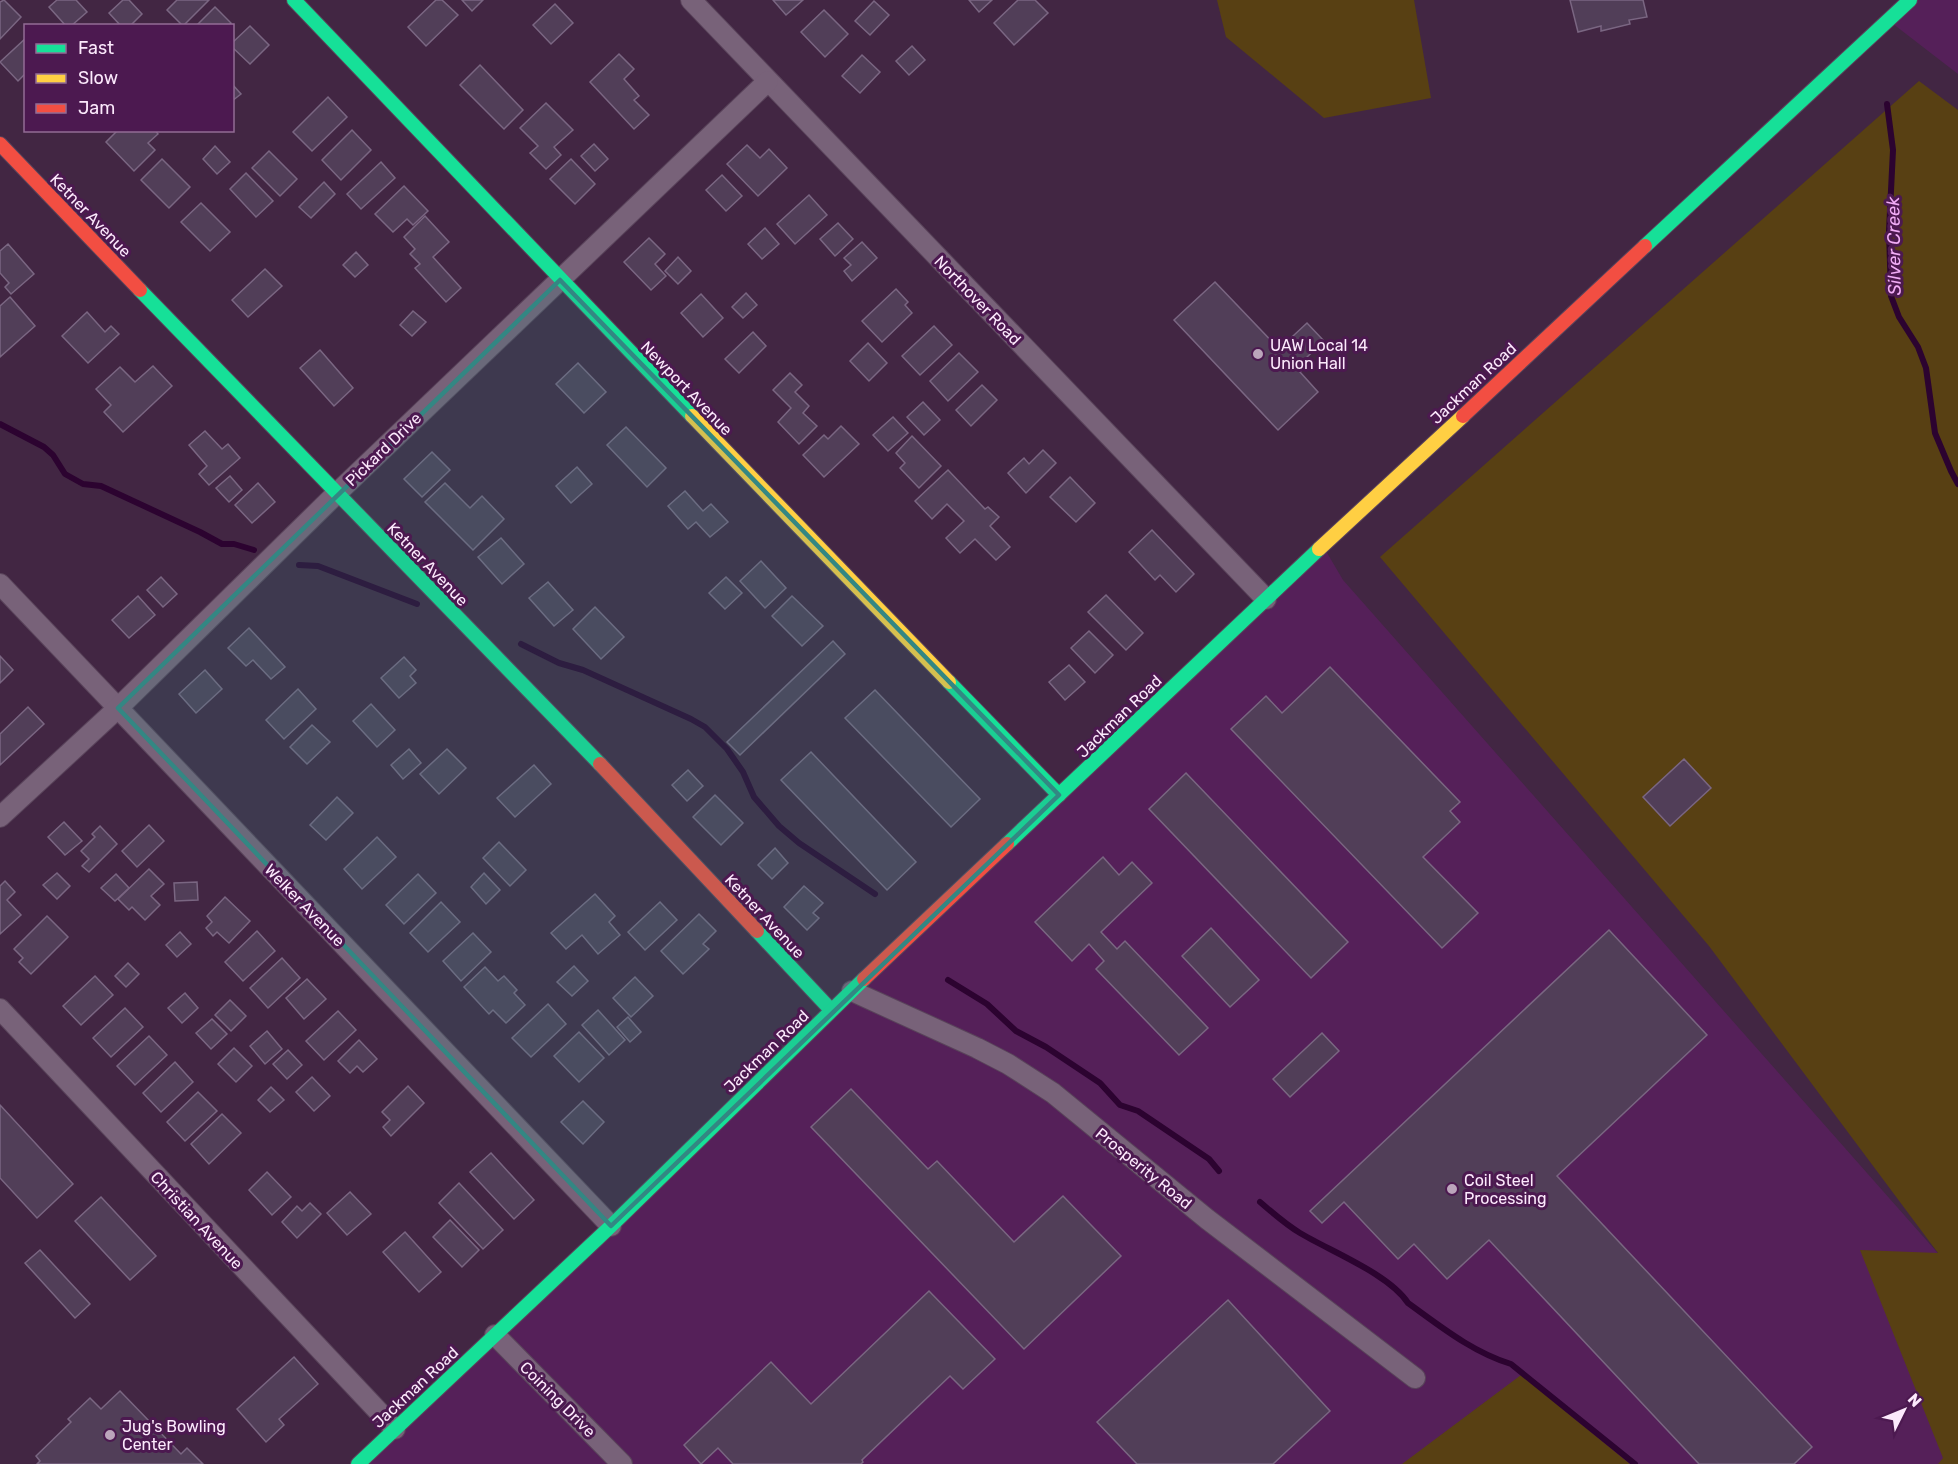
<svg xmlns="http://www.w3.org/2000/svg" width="1958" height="1464" font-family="Rubik,sans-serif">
<rect width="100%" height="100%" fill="#422643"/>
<g fill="#552059">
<polygon points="1910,0 1958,0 1958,74 1888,20"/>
<polygon points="1323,546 1343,580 1958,1276 1958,1464 358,1464"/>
</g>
<g fill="#584013">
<polygon points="1217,0 1414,0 1431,98 1324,118 1226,37"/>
<polygon points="1919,81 1958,110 1958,1464 1938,1464 1943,1458 1860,1250 1938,1253 1709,946 1380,557"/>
<polygon points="1521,1375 1630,1464 1402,1464"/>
</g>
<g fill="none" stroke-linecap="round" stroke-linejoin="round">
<g stroke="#2c0330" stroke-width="6">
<polyline points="1887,104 1893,150 1889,231 1891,296 1899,317 1918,347 1926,368 1935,433 1951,471 1958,484"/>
<polyline points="0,424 44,447 53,455 65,474 83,484 101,486 200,532 222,544 234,544 254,550"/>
<polyline points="299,565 318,566 417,604"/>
<polyline points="521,644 559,663 583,670 691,719 705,727 727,749 743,772 754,797 779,826 799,843 875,894"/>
<polyline points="948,980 987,1004 1016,1031 1046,1047 1100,1083 1120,1105 1138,1111 1209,1159 1219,1171"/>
<path d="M1260,1202c13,11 25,22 40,31 30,18 89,41 108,70 32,23 64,49 103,61l124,100"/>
</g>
</g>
<g fill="#513e58" stroke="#7a6682" stroke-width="1.5">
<polygon points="4,0 21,17 0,39 0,2"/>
<polygon points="57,0 76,0 87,12 71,26 66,26 49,7"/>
<polygon points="123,0 129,0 142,14 130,26 121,26 109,13"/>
<polygon points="177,0 209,0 183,26 167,10"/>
<polygon points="436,0 442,0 458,15 426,46 408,27"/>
<polygon points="462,0 483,0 472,11"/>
<polygon points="773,0 803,0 786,15"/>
<polygon points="969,0 992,0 979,12"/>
<polygon points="1018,0 1035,0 1048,13 1014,45 994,23"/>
<polygon points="1570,0 1643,0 1647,17 1629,20 1630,24 1601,31 1601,26 1578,32"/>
<polygon points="874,1 889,15 870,35 855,21"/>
<polygon points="555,4 573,23 551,44 533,25"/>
<polygon points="215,7 231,23 229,26 196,26"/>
<polygon points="824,10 848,34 825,57 801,32"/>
<polygon points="250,26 269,45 250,64 232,47 232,43"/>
<polygon points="26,38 26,73 18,81 0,62"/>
<polygon points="912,46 925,60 909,75 896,61"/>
<polygon points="619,54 634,69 624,79 639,96 634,100 649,115 634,129 590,82"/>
<polygon points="862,55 880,72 860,93 842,76"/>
<polygon points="480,65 523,110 504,129 460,85"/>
<polygon points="232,84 241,94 232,101"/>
<polygon points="328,97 347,117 312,151 293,132"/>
<polygon points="546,103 573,130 554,147 561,155 546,169 530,153 538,146 520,128"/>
<polygon points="118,130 155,130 158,134 148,143 155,150 134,171 106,142"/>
<polygon points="352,130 371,150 341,180 322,160"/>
<polygon points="594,144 608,159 595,171 581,156"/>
<polygon points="747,145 760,158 769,149 787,168 758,196 727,164"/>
<polygon points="215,146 230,162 217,174 203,159"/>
<polygon points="269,151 297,179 280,196 252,168"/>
<polygon points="162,159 190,187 169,208 141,180"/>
<polygon points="571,159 595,184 575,204 550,179"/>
<polygon points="381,162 395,178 361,209 347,194"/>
<polygon points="246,173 273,201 256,217 230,189"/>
<polygon points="722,175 742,196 726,211 706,190"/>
<polygon points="324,182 335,194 311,218 299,207"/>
<polygon points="404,186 428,211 413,225 407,219 393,232 375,214"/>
<polygon points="809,195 827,215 795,244 777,224"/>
<polygon points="201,203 230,232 210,251 181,222"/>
<polygon points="425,216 449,242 433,257 461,288 446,302 415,268 420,264 410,254 415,249 404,237"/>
<polygon points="838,223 853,239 835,256 820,239"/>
<polygon points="765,228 779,244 762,259 748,244"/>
<polygon points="649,238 665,254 655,264 666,276 651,290 624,262"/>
<polygon points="862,242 877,258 852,281 844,271 851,265 844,258"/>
<polygon points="8,244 34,274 11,294 5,287 9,283 0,273 0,251"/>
<polygon points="356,252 368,265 355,277 343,265"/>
<polygon points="678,257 691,271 678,284 665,271"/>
<polygon points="265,269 282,286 248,317 232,300"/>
<polygon points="1215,282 1279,349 1307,323 1324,341 1305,359 1309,363 1300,372 1318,392 1278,430 1174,320"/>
<polygon points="896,289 908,302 905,305 912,313 882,342 862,321"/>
<polygon points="746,293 757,305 743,318 732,307"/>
<polygon points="701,294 723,318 703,337 681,313"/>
<polygon points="10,297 35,326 0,357 0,306"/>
<polygon points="413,311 426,322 412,336 400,325"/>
<polygon points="87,312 105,332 111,326 119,334 88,363 62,336"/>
<polygon points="934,326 952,345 920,375 902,356"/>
<polygon points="753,332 766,346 739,373 725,359"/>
<polygon points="868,343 887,363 869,381 850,361"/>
<polygon points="320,350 353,388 334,406 300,368"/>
<polygon points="959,353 978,372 948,401 930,381"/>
<polygon points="578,363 606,392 584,413 556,384"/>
<polygon points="153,366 172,386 123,432 104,412 111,405 96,389 120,367 135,382"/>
<polygon points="790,373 802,385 795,392 809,406 803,413 817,426 799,444 778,422 791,408 773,390"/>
<polygon points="982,385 997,400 971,426 956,410"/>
<polygon points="923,402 940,420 924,435 907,417"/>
<polygon points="893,417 908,433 888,451 873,435"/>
<polygon points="841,426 859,444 824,477 803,455 824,435 828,439"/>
<polygon points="626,427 666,468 647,487 607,445"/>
<polygon points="205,431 222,449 228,444 240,458 209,485 199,474 207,466 189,445"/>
<polygon points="912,436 941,466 919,488 900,468 905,463 896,453"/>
<polygon points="1043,450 1056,463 1026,493 1008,473 1024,458 1029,464"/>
<polygon points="432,452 450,470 422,497 404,479"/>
<polygon points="577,467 592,484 571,503 556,486"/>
<polygon points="948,470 985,509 988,507 999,517 990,526 1010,547 996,560 975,539 960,553 946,538 964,521 947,504 932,519 915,501"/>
<polygon points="230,476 242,490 229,502 216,488"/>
<polygon points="1070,477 1095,503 1076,522 1050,497"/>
<polygon points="258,483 275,502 252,523 235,505"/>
<polygon points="445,483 470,508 482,496 504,519 473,550 425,502"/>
<polygon points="685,491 703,511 711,504 728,522 710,537 696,522 688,529 668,506"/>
<polygon points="1152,530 1194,574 1176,592 1160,575 1155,580 1129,552"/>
<polygon points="501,538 524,564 502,584 478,557"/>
<polygon points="761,561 786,588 765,608 740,581"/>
<polygon points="161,577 177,594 163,607 147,590"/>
<polygon points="726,577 742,593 725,609 709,593"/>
<polygon points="548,582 573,610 554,626 529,598"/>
<polygon points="1106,595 1143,633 1126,650 1088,612"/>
<polygon points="138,596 155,615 129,638 112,620"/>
<polygon points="792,596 823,626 802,646 772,616"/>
<polygon points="595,607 624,637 601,659 573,629"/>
<polygon points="249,628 285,667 271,679 253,660 246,666 228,648"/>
<polygon points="1089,631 1113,655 1095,673 1071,648"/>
<polygon points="833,641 845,654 740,755 727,742"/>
<polygon points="0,656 13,670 0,683"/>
<polygon points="404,657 416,670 410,676 416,683 399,698 381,678"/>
<polygon points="1069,665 1085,682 1065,700 1049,682"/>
<polygon points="1330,667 1460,802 1450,811 1460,822 1423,857 1478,913 1442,948 1231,729 1266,696 1282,713"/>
<polygon points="205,670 222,689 196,713 179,694"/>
<polygon points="298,689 316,709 284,739 266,720"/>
<polygon points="875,690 980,799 951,827 845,718"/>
<polygon points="371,704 395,730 377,747 353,721"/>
<polygon points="28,707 44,724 0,765 0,734"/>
<polygon points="312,725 330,742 307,764 290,747"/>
<polygon points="409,749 421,763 403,779 391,765"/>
<polygon points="447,749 466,768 439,794 420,774"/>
<polygon points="811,752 916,862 887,890 781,780"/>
<polygon points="1684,759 1711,788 1670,826 1643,797"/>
<polygon points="534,765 551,784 515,817 497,798"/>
<polygon points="688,770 703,786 687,801 672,785"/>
<polygon points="1186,773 1348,942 1311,978 1149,809"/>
<polygon points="715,795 743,823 721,845 693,817"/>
<polygon points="337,797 353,813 326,840 310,825"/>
<polygon points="64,822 82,841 65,855 48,837"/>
<polygon points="149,825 164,841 137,867 122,851"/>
<polygon points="100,826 117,844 89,872 82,866 89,859 81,851 95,837 92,834"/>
<polygon points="377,837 396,857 362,889 344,869"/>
<polygon points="499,842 526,870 510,886 483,858"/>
<polygon points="775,848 788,863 772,879 758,865"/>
<polygon points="1103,857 1119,875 1132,862 1152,883 1101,932 1117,949 1125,941 1208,1028 1179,1055 1096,969 1104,961 1089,944 1072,961 1035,922"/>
<polygon points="149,869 164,884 151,896 160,905 145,920 132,907 129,910 118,899"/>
<polygon points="57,873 70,886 57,899 43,885"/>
<polygon points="484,873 500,890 486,904 471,887"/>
<polygon points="116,874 129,888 115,901 101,888"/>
<polygon points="418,874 436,893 404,924 386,905"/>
<polygon points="5,881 15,892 7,900 21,915 0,934 0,886"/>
<polygon points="197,882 198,900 175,901 174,883"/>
<polygon points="804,886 823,903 813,913 819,918 807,930 784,907"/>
<polygon points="595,894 615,916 609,922 620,935 598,954 582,935 566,949 551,933"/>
<polygon points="225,897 250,921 229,943 217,932 213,936 206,928 212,922 207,916"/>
<polygon points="441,902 460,922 428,952 410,933"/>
<polygon points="660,902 677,920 645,950 628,932"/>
<polygon points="699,914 716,931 703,944 709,949 683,974 661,951"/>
<polygon points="47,916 68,937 31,974 19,962 23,958 14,949"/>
<polygon points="1211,928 1259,980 1230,1007 1182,956"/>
<polygon points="1609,930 1707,1035 1557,1176 1812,1447 1794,1464 1699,1464 1489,1240 1447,1279 1414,1244 1398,1259 1344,1202 1322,1223 1310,1211"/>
<polygon points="257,931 275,951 243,981 225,962"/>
<polygon points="180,932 191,944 177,957 166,945"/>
<polygon points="473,933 491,952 461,981 443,961"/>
<polygon points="282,958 300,978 268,1008 250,988"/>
<polygon points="128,963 139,974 126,987 115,976"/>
<polygon points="574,966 588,981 572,996 557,982"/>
<polygon points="485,967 498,981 504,976 517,990 514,993 525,1005 506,1023 493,1010 489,1014 464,987"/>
<polygon points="95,976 113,995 81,1025 63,1006"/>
<polygon points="635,977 653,996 631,1017 613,998"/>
<polygon points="307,979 326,999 304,1019 286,998"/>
<polygon points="185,993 198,1008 182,1023 168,1008"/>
<polygon points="230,1000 246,1016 231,1031 215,1015"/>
<polygon points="548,1004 566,1024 531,1057 512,1038"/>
<polygon points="125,1008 143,1027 111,1057 93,1038"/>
<polygon points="598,1010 625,1040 609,1055 582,1025"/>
<polygon points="338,1011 356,1030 324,1060 306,1041"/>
<polygon points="628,1017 641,1032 630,1042 617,1027"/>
<polygon points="212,1019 227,1034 211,1049 196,1033"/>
<polygon points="267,1031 282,1049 265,1064 250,1046"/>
<polygon points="579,1032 604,1058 579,1082 554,1056"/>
<polygon points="1322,1033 1339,1051 1290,1097 1273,1079"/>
<polygon points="149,1036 167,1055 135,1085 117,1066"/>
<polygon points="359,1040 377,1059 363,1072 357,1066 350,1073 338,1061"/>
<polygon points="234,1048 252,1066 236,1082 218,1064"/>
<polygon points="288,1050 302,1065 287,1079 273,1064"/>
<polygon points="175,1062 193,1082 161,1112 143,1093"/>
<polygon points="312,1077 330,1096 314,1111 296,1092"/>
<polygon points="408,1086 424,1103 391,1136 383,1127 390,1120 382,1112"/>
<polygon points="271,1087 284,1100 270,1112 258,1100"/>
<polygon points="851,1089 928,1169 937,1161 1014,1242 1063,1196 1121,1256 1024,1349 811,1127"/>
<polygon points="198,1092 217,1111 185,1141 167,1122"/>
<polygon points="583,1101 604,1122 583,1144 561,1122"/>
<polygon points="0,1105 73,1184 37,1218 0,1178"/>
<polygon points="222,1114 241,1133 209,1164 191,1144"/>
<polygon points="491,1153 534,1200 514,1219 470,1172"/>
<polygon points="267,1172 291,1197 272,1215 249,1190"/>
<polygon points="459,1183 503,1230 483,1249 439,1203"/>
<polygon points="350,1192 371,1214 347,1235 327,1213"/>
<polygon points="101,1197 156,1256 130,1280 75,1221"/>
<polygon points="310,1203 321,1214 297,1238 282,1222 297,1206 302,1211"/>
<polygon points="450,1220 479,1250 462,1267 433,1237"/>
<polygon points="405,1232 441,1272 419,1292 383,1252"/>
<polygon points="40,1250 90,1304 75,1318 25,1263"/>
<polygon points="929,1291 995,1359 963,1389 950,1376 862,1460 863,1462 861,1464 733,1464 718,1448 701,1464 684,1445 771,1362 811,1404"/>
<polygon points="1228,1300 1330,1411 1273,1464 1137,1464 1097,1422"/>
<polygon points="294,1357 318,1384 279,1419 284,1425 266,1442 237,1409"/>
<polygon points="120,1391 181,1454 187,1448 203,1464 37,1464 40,1461 36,1456 71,1422 68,1419 90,1398 101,1409"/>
</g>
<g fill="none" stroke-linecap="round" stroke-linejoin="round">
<g stroke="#59435a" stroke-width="22">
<g id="street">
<polyline points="691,0 1266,599"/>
<polyline points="0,584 611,1226"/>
<polyline points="0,817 118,708 336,494 768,81"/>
<polyline points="852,991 977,1048 1008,1064 1053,1093 1207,1219 1415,1378"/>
<polyline points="0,1009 395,1429"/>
<polyline points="495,1335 622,1464"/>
</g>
</g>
<g stroke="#59435a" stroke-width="16">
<g id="fast">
<polyline points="294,0 692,416"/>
<polyline points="1645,246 1910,0"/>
<polyline points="140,290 600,764"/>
<polyline points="949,682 1059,795"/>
<polyline points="1007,844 1319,549"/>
<polyline points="757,931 831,1010"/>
<polyline points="358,1464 611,1226 864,979"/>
</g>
</g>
<g stroke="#59435a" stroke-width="16">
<g id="slow">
<polyline points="692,416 949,682"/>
<polyline points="1319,549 1463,416"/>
</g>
</g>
<g stroke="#59435a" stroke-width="16">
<g id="jam">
<polyline points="0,144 140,290"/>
<polyline points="1463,416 1645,246"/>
<polyline points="600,764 757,931"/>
<polyline points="864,979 1007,844"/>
</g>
</g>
<use href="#street" stroke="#786279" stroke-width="20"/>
<use href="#fast" stroke="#16e098" stroke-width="14"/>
<use href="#slow" stroke="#ffcf43" stroke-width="14"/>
<use href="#jam" stroke="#f24e42" stroke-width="14"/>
</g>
<path fill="#338783" fill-opacity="0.2" stroke="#338783" stroke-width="4.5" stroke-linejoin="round" d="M560,280l499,515 -448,431 -493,-518z"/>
<g fill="#bba5bb" stroke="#4c1950" stroke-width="2">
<circle cx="1258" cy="354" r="6"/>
<circle cx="1452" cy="1189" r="6"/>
<circle cx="110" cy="1435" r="6"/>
</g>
<g text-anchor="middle" stroke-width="6" stroke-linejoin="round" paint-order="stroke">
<g font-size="16" fill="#fce9fc" stroke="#4c1950">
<text transform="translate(91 215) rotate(46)" y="6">Ketner Avenue</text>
<text transform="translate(978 300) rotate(46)" y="6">Northover Road</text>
<text transform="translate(1473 383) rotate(-43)" y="6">Jackman Road</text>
<text transform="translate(687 388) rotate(46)" y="6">Newport Avenue</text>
<text transform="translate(383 449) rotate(-44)" y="6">Pickard Drive</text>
<text transform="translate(428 564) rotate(46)" y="6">Ketner Avenue</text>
<text transform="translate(1119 716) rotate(-44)" y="6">Jackman Road</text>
<text transform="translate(305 905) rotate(46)" y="6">Welker Avenue</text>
<text transform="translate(765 916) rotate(47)" y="6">Ketner Avenue</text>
<text transform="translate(766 1051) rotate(-44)" y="6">Jackman Road</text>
<text transform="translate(1144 1168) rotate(39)" y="6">Prosperity Road</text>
<text transform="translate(197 1220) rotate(47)" y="6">Christian Avenue</text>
<text transform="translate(415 1387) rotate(-43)" y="6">Jackman Road</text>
<text transform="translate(558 1399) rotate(45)" y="6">Coining Drive</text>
</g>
<g font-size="16" fill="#fce9fc" stroke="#4c1950" text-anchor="start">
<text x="1270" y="351">UAW Local 14<tspan x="1270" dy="18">Union Hall</tspan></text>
<text x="1464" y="1186">Coil Steel<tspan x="1464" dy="18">Processing</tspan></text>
<text x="122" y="1432">Jug's Bowling<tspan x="122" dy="18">Center</tspan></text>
</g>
<g font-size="18" font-style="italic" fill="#f1adf6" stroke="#4c1950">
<text transform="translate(1894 246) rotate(-91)" y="6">Silver Creek</text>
</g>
</g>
<rect x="24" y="24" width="210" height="108" fill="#4c1950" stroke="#926c95" stroke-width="1.5"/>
<rect x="36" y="44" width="30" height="9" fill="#16e098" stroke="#926c95" stroke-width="1.5"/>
<text x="78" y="54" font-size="18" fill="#fce9fc">Fast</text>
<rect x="36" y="74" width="30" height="9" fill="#ffcf43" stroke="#926c95" stroke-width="1.5"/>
<text x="78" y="84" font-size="18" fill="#fce9fc">Slow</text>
<rect x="36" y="104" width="30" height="9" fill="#f24e42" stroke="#926c95" stroke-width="1.5"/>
<text x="78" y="114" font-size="18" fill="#fce9fc">Jam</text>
<g transform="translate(1904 1410) rotate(47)" stroke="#4c1950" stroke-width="4.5" paint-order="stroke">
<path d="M0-4.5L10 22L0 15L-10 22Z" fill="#fce9fc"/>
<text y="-9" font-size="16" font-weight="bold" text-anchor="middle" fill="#fce9fc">N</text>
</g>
</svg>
